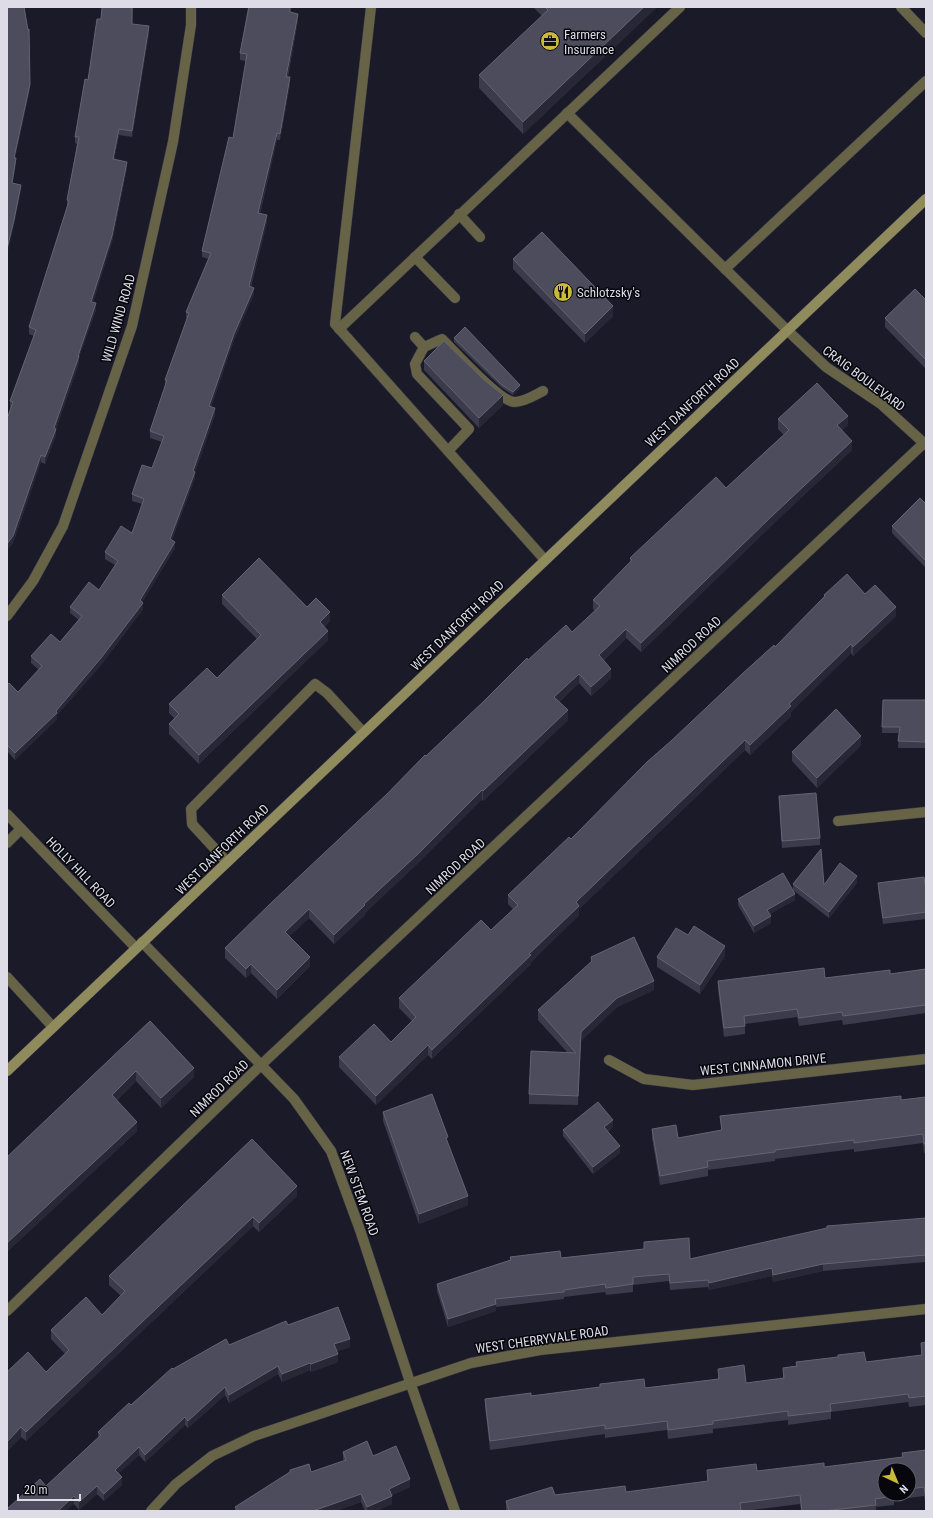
<svg xmlns="http://www.w3.org/2000/svg" width="933" height="1518" font-family="'Roboto Condensed',sans-serif">
<rect width="100%" height="100%" fill="#1b1a29"/>
<g fill="none" stroke-linecap="round" stroke-linejoin="round">
<g stroke="#363544" stroke-width="11">
<g id="service">
<polyline points="371,7 335,324 545,560"/>
<polyline points="901,7 926,33"/>
<polyline points="567,113 787,330"/>
<polyline points="459,214 480,237"/>
<polyline points="415,257 455,298"/>
<polyline points="725,269 926,81"/>
<polyline points="339,329 680,7"/>
<polyline points="415,337 424,347"/>
<path d="M448,451l21,-22 -52,-55 -2,-10 9,-17 18,-8c13,13 57,62 72,63 11,0 21,-7 29,-11"/>
<polyline points="7,843 21,829"/>
<polyline points="227,862 192,824 191,809 315,684 327,693 363,732"/>
<polyline points="7,977 53,1027"/>
</g>
</g>
<g stroke="#363544" stroke-width="11">
<g id="minor">
<polyline points="787,330 826,367 881,404 926,445"/>
<polyline points="7,616 33,581 63,526 132,326 173,142 191,25 191,7"/>
<polyline points="7,814 136,948"/>
<polyline points="838,821 926,812"/>
<polyline points="142,942 294,1099 331,1151 360,1230 410,1382 455,1511"/>
<polyline points="609,1060 644,1079 693,1085 926,1059"/>
<polyline points="7,1311 262,1064 924,443"/>
<polyline points="151,1511 176,1484 212,1456 254,1436 471,1363 540,1350 926,1309"/>
</g>
</g>
<g stroke="#363544" stroke-width="11">
<polyline id="secondary" points="7,1071 926,199"/>
</g>
<use href="#service" stroke="#666346" stroke-width="10"/>
<use href="#minor" stroke="#666346" stroke-width="10"/>
<use href="#secondary" stroke="#908b5c" stroke-width="10"/>
</g>
<g fill="#3c3b4b" fill-rule="evenodd">
<polygon points="102,7 133,7 132,24 149,33 132,137 119,135 114,160 127,168 112,242 93,302 96,310 79,357 79,363 56,429 56,435 45,464 41,462 13,543 7,550 7,419 11,408 10,408 10,401 34,336 29,334 29,327 67,207 67,200 77,144 75,143 75,137 101,19"/>
<polygon points="248,7 290,7 290,12 298,20 288,77 290,84 280,140 277,140 260,214 267,222 251,287 254,294 234,340 211,407 215,415 195,472 195,478 172,540 175,548 142,602 143,609 101,665 57,715 57,719 15,760 7,751 7,685 18,692 39,670 31,663 31,656 60,642 79,620 70,613 70,607 99,590 115,565 105,559 105,552 132,533 142,504 132,501 132,494 152,468 162,442 150,438 150,431 165,386 165,380 187,318 186,318 186,312 209,259 202,257 202,251 233,138 246,61 240,60 240,53"/>
<polygon points="533,7 657,7 523,134 479,88 479,75 542,16"/>
<polygon points="513,259 613,316 585,343 513,269"/>
<polygon points="926,300 926,369 885,327 885,318"/>
<polygon points="454,338 520,388 513,395 502,388 454,342"/>
<polygon points="424,361 503,405 479,428 424,370"/>
<polygon points="778,419 848,425 842,430 852,450 772,525 641,652 626,638 604,660 611,678 591,696 579,683 559,702 568,720 483,801 482,799 418,863 365,913 365,915 334,944 309,918 289,936 310,966 277,999 251,973 246,978 225,958 225,948 528,660 572,632 595,611 593,609 593,600 630,562 630,558 726,488 784,435 778,429"/>
<polygon points="926,504 926,568 892,533 892,526"/>
<polygon points="865,594 896,616 853,656 851,653 791,712 791,716 750,755 745,750 579,909 579,915 531,962 531,964 432,1059 428,1055 376,1105 339,1067 339,1057 391,1042 412,1021 399,1008 399,998 491,930 513,909 508,904 508,895 571,839 671,741 775,647 824,597 824,595"/>
<polygon points="222,595 307,607 330,621 324,627 328,640 199,764 169,734 169,724 175,719 169,713 169,704 217,678 257,639 222,604"/>
<polygon points="883,700 926,700 926,748 898,748 899,733 882,733"/>
<polygon points="861,745 817,788 792,761 792,752"/>
<polygon points="779,796 820,838 820,845 782,848"/>
<polygon points="857,883 829,918 793,890 793,884 824,885"/>
<polygon points="878,883 926,890 926,919 883,924 878,889"/>
<polygon points="738,899 795,900 770,914 771,923 754,933 738,905"/>
<polygon points="688,935 725,956 700,994 657,967 657,957"/>
<polygon points="591,957 654,990 617,1007 581,1041 578,1105 529,1104 529,1094 567,1052 538,1020 538,1010 591,962"/>
<polygon points="926,969 926,1013 843,1025 842,1020 799,1026 797,1017 745,1024 745,1034 724,1037 718,989 718,981 825,978 890,974"/>
<polygon points="150,1021 194,1077 161,1108 136,1081 117,1100 137,1131 7,1252"/>
<polygon points="926,1097 926,1153 924,1153 923,1143 854,1152 854,1149 775,1159 775,1161 708,1170 708,1176 660,1185 652,1138 652,1129 678,1138 721,1130 720,1116 901,1100"/>
<polygon points="383,1112 468,1205 419,1224 383,1121"/>
<polygon points="613,1127 608,1131 620,1153 593,1174 563,1136 563,1130"/>
<polygon points="297,1196 259,1232 253,1226 26,1441 21,1437 7,1451 46,1372 65,1354 51,1339 51,1330 102,1315 121,1296 109,1285 109,1276"/>
<polygon points="926,1218 926,1262 823,1271 773,1282 772,1276 709,1290 708,1287 670,1290 669,1281 633,1285 633,1292 606,1295 605,1292 564,1297 564,1299 496,1307 496,1311 448,1327 437,1291 437,1284 510,1260 510,1257 561,1258 644,1249 644,1242 690,1259"/>
<polygon points="288,1325 350,1347 337,1351 338,1362 311,1372 310,1370 282,1382 278,1374 229,1403 225,1395 188,1428 185,1425 145,1462 139,1455 118,1474 122,1485 104,1501 97,1494 79,1510 74,1504 46,1486 98,1438 98,1432 173,1369 229,1345"/>
<polygon points="926,1342 926,1405 909,1407 908,1402 831,1412 831,1419 788,1425 788,1420 713,1429 713,1433 668,1439 667,1430 605,1438 605,1434 490,1450 485,1407 485,1399 531,1396 600,1387 600,1384 645,1388 718,1379 718,1369 746,1383 783,1378 783,1368 796,1366 796,1362 866,1362 921,1355 921,1343"/>
<path d="M926,1450v58l-2,-12 -30,4v5l-18,2v4h-75l-1,-7 -55,7h-238l-1,-1v-9l49,-6 71,-3 81,-10v-12l50,1 67,-4 78,-10v-4zM909,1470v24h-24z"/>
<polygon points="343,1452 373,1456 410,1487 392,1495 392,1504 376,1511 365,1511 361,1502 335,1511 235,1511 235,1507 290,1472 290,1470 311,1472 344,1461 343,1459"/>
</g>
<g fill="#282736">
<polygon points="644,7 657,7 523,134 523,122"/>
<polygon points="298,14 298,20 286,83 286,77"/>
<polygon points="149,26 149,33 132,137 132,131"/>
<polygon points="290,77 290,84 280,140 280,134"/>
<polygon points="30,84 30,90 14,164 14,158"/>
<polygon points="119,129 119,135 113,166 113,159"/>
<polygon points="277,133 277,140 258,220 258,213"/>
<polygon points="16,158 16,165 12,189 12,183"/>
<polygon points="127,162 127,168 112,242 91,308 91,302"/>
<polygon points="21,185 21,191 14,226 7,255 7,249"/>
<polygon points="267,215 267,222 249,292 249,286"/>
<polygon points="254,288 254,294 234,340 209,412 209,406 234,334"/>
<polygon points="96,303 96,310 79,357 79,363 54,435 54,428"/>
<polygon points="613,306 613,316 585,343 585,334"/>
<polygon points="520,385 520,388 513,395 513,392"/>
<polygon points="503,395 503,405 479,428 479,418"/>
<polygon points="215,408 215,415 194,476 195,472 195,478 170,545 170,539"/>
<polygon points="848,416 848,425 837,435 837,425"/>
<polygon points="56,429 56,435 45,464 45,457"/>
<polygon points="852,441 852,450 772,525 641,652 641,643 772,516"/>
<polygon points="41,455 41,462 13,543 7,550 7,544"/>
<polygon points="175,542 175,548 140,606 140,600"/>
<polygon points="143,603 143,609 101,665 57,715 57,719 15,760 15,753 56,711"/>
<polygon points="896,607 896,616 853,656 853,647"/>
<polygon points="330,612 330,621 320,631 320,622"/>
<polygon points="626,629 626,638 599,664 599,655"/>
<polygon points="328,631 328,640 199,764 199,755"/>
<polygon points="851,644 851,653 791,712 791,716 750,755 750,745 789,704"/>
<polygon points="611,669 611,678 591,696 591,687"/>
<polygon points="579,674 579,683 554,706 554,697"/>
<polygon points="568,710 568,720 483,801 483,791"/>
<polygon points="861,736 861,745 817,788 817,778"/>
<polygon points="745,740 745,750 579,909 579,915 531,962 531,964 432,1059 432,1050 529,954 576,902"/>
<polygon points="482,790 482,799 418,863 365,913 365,915 334,944 334,935 364,904"/>
<polygon points="857,876 857,883 829,918 829,912"/>
<polygon points="795,894 795,900 767,916 767,910"/>
<polygon points="309,909 309,918 285,941 285,932"/>
<polygon points="771,916 771,923 754,933 754,926"/>
<polygon points="725,946 725,956 700,994 700,985"/>
<polygon points="310,957 310,966 277,999 277,990"/>
<polygon points="251,964 251,973 246,978 246,969"/>
<polygon points="654,981 654,990 617,1007 581,1041 578,1105 581,1032 617,998"/>
<polygon points="428,1045 428,1055 376,1105 376,1096"/>
<polygon points="194,1068 194,1077 161,1108 161,1098"/>
<polygon points="136,1071 136,1081 112,1104 112,1095"/>
<polygon points="613,1120 613,1127 604,1133 604,1127"/>
<polygon points="137,1122 137,1131 7,1252 7,1243"/>
<polygon points="620,1146 620,1153 593,1174 593,1167"/>
<polygon points="297,1186 297,1196 259,1232 259,1223"/>
<polygon points="468,1196 468,1205 419,1224 419,1214"/>
<polygon points="253,1217 253,1226 26,1441 26,1432"/>
<polygon points="823,1264 823,1271 773,1282 773,1275"/>
<polygon points="772,1268 772,1276 709,1290 709,1283"/>
<polygon points="496,1304 496,1311 448,1327 448,1319"/>
<polygon points="350,1339 350,1347 334,1352 334,1344"/>
<polygon points="338,1354 338,1362 311,1372 311,1364"/>
<polygon points="310,1363 310,1370 282,1382 282,1374"/>
<polygon points="278,1366 278,1374 229,1403 229,1395"/>
<polygon points="225,1387 225,1395 188,1428 188,1421"/>
<polygon points="185,1417 185,1425 145,1462 145,1455"/>
<polygon points="21,1427 21,1437 7,1451 7,1442"/>
<polygon points="139,1447 139,1455 115,1477 115,1470"/>
<polygon points="122,1477 122,1485 104,1501 104,1494"/>
<polygon points="410,1479 410,1487 389,1496 389,1489"/>
<polygon points="97,1486 97,1494 79,1510 79,1502"/>
<polygon points="361,1494 361,1502 335,1511 313,1511"/>
<polygon points="74,1496 74,1504 66,1511 58,1511"/>
<polygon points="392,1496 392,1504 376,1511 367,1511 367,1507"/>
</g>
<g fill="#4d4c5c" stroke="#646371">
<polygon points="7,7 24,7 28,30 29,29 30,84 14,158 16,158 12,183 21,185 14,220 7,249"/>
<polygon points="102,7 132,7 132,24 149,26 132,131 119,129 113,159 127,162 112,236 91,302 96,303 78,356 79,356 54,428 56,429 45,457 41,455 13,536 7,544 7,419 13,402 10,401 36,330 29,327 69,201 67,200 79,137 75,137 85,79 88,80 97,19 101,19"/>
<polygon points="249,7 290,7 290,12 298,14 286,77 290,77 280,134 277,133 258,213 267,215 249,286 254,288 234,334 209,406 215,408 193,471 195,472 170,539 175,542 140,600 143,603 101,658 56,711 57,713 15,753 7,745 7,685 9,683 18,692 42,666 31,656 51,634 60,642 82,616 70,607 89,582 99,590 118,561 105,552 121,526 132,533 144,499 132,494 142,465 152,468 164,436 150,431 167,380 165,380 189,313 186,312 211,253 202,251 229,137 233,138 247,54 240,53"/>
<polygon points="545,7 644,7 523,122 479,75 548,10"/>
<polygon points="542,232 613,306 585,334 513,259"/>
<polygon points="915,289 926,300 926,360 885,318"/>
<polygon points="465,327 520,385 513,392 502,385 454,338"/>
<polygon points="444,341 484,380 503,395 479,418 424,361"/>
<polygon points="817,383 848,416 837,425 852,441 772,516 641,643 626,629 599,655 611,669 591,687 579,674 554,697 568,710 483,791 482,790 418,854 364,904 365,905 334,935 309,909 285,932 310,957 277,990 251,964 246,969 225,948 271,903 387,794 425,755 426,756 484,701 527,658 528,660 566,625 572,632 600,606 593,600 632,560 630,558 716,477 726,488 789,430 778,419"/>
<polygon points="920,498 926,504 926,561 892,526"/>
<polygon points="259,558 307,607 316,598 330,612 320,622 328,631 199,755 169,724 179,714 169,704 207,668 217,678 261,635 222,595"/>
<polygon points="847,574 865,594 875,585 896,607 853,647 851,644 789,704 791,706 750,745 745,740 576,902 579,906 529,954 531,955 432,1050 428,1045 376,1096 339,1057 374,1024 391,1042 416,1017 399,998 481,920 491,930 518,905 508,895 569,837 571,839 647,762 671,741 742,674 774,645 775,647 825,596 824,595"/>
<polygon points="883,700 926,700 926,742 898,741 900,727 882,727"/>
<polygon points="836,709 861,736 817,778 792,752"/>
<polygon points="816,793 820,838 782,841 779,796"/>
<polygon points="821,849 824,885 840,863 857,876 829,912 793,884"/>
<polygon points="783,873 795,894 767,910 771,916 754,926 738,899"/>
<polygon points="924,877 926,890 926,912 883,918 878,883"/>
<polygon points="694,926 725,946 700,985 657,957 676,928 688,935"/>
<polygon points="634,937 654,981 617,998 581,1032 578,1096 529,1094 531,1051 576,1053 538,1010 592,961 591,957"/>
<polygon points="824,968 825,978 890,970 890,974 926,969 926,1005 843,1016 842,1012 799,1018 797,1009 744,1016 745,1026 724,1028 718,981"/>
<polygon points="150,1021 194,1068 161,1098 136,1071 112,1095 137,1122 7,1243 7,1157"/>
<polygon points="432,1094 448,1137 446,1138 468,1196 419,1214 383,1112"/>
<polygon points="901,1096 901,1100 926,1097 926,1144 924,1144 923,1134 854,1143 854,1140 775,1150 775,1152 707,1161 708,1167 660,1176 652,1129 676,1125 678,1138 722,1130 720,1116"/>
<polygon points="598,1102 613,1120 604,1127 620,1146 593,1167 563,1130"/>
<polygon points="252,1139 297,1186 259,1223 253,1217 26,1432 21,1427 7,1442 7,1372 28,1352 46,1372 69,1350 51,1330 86,1297 102,1315 125,1291 109,1276"/>
<polygon points="926,1218 926,1255 823,1264 773,1275 772,1268 709,1283 708,1280 670,1283 669,1274 633,1277 633,1284 606,1288 605,1284 564,1290 564,1292 495,1299 496,1304 448,1319 437,1284 511,1260 510,1257 560,1251 561,1258 644,1249 644,1242 689,1238 690,1259 827,1228 827,1226"/>
<polygon points="338,1307 350,1339 334,1344 338,1354 311,1364 310,1363 282,1374 278,1366 229,1395 225,1387 188,1421 185,1417 145,1455 139,1447 115,1470 122,1477 104,1494 97,1486 79,1502 74,1496 58,1511 7,1511 7,1509 40,1479 46,1486 101,1435 98,1432 129,1403 131,1405 172,1368 173,1369 226,1339 229,1345 286,1321 288,1325"/>
<polygon points="926,1342 926,1396 909,1398 908,1394 830,1404 831,1411 788,1416 788,1411 713,1421 713,1424 668,1430 667,1421 605,1429 605,1425 490,1441 485,1399 531,1393 531,1396 600,1387 600,1384 644,1379 645,1388 719,1379 718,1369 744,1365 746,1383 784,1378 783,1368 797,1366 796,1362 838,1357 838,1355 864,1352 866,1362 922,1355 921,1343"/>
<polygon points="367,1441 373,1456 396,1446 410,1479 389,1489 392,1496 367,1507 361,1494 313,1511 238,1511 235,1507 290,1472 290,1470 309,1464 311,1472 346,1460 343,1452"/>
<polygon points="926,1450 926,1499 924,1487 909,1489 909,1470 885,1470 885,1494 893,1494 894,1496 875,1499 876,1505 823,1511 802,1511 800,1495 740,1503 741,1511 509,1511 506,1501 552,1487 555,1495 625,1486 626,1492 708,1481 707,1470 756,1464 757,1471 824,1463 824,1467 903,1457 902,1453"/>
</g>
<defs>
<g id="office-disc" transform="scale(1)"><circle r="9.5" fill="#c9ba3a" stroke="#06060c"/><path d="M-6-3h4V-5.5h4V-3h4V5H-6ZM-1-4.5V-3h2v-1.5ZM-6 0V1H6V0Z" fill="#111"/></g>
<g id="restaurant-disc" transform="scale(1)"><circle r="9.5" fill="#c9ba3a" stroke="#06060c"/><path d="M-5-6h1v4h1v-4h1v4h1v-4h1v5L-1.5 .5V6h-2V.5L-5-1ZM5-6V6H3V1.5H1.5Q1.5-4 5-6Z" fill="#111"/></g>
</defs>
<g fill-rule="evenodd">
<use href="#office-disc" x="550" y="41"/>
<use href="#restaurant-disc" x="563" y="292"/>
</g>
<g text-anchor="middle" stroke-width="3" stroke-linejoin="round" paint-order="stroke">
<g font-size="13" fill="#dddce7" stroke="#06060c" text-anchor="start">
<text x="564" y="39">Farmers<tspan x="564" dy="15">Insurance</tspan></text>
<text x="577" y="297">Schlotzsky's</text>
</g>
<g font-size="13" fill="#dddce7" stroke="#06060c">
<text transform="translate(118 318) rotate(-74)" y="5">WILD WIND ROAD</text>
<text transform="translate(864 378) rotate(37)" y="5">CRAIG BOULEVARD</text>
<text transform="translate(692 402) rotate(-43)" y="5">WEST DANFORTH ROAD</text>
<text transform="translate(457 625) rotate(-44)" y="5">WEST DANFORTH ROAD</text>
<text transform="translate(691 644) rotate(-43)" y="5">NIMROD ROAD</text>
<text transform="translate(222 849) rotate(-44)" y="5">WEST DANFORTH ROAD</text>
<text transform="translate(455 866) rotate(-43)" y="5">NIMROD ROAD</text>
<text transform="translate(81 872) rotate(46)" y="5">HOLLY HILL ROAD</text>
<text transform="translate(763 1064) rotate(-6)" y="5">WEST CINNAMON DRIVE</text>
<text transform="translate(219 1088) rotate(-44)" y="5">NIMROD ROAD</text>
<text transform="translate(360 1193) rotate(70)" y="5">NEW STEM ROAD</text>
<text transform="translate(542 1339) rotate(-8)" y="5">WEST CHERRYVALE ROAD</text>
</g>
</g>
<rect width="933" height="1518" fill="none" stroke="#dddce7" stroke-width="16"/>
<g transform="translate(897 1482) rotate(136)"><circle r="19" fill="#06060c" stroke="#5c5c64"/>
<path d="M0-3L7 15L0 10L-7 15Z" fill="#c9ba3a"/>
<text y="-6" font-size="11" font-weight="bold" text-anchor="middle" fill="#dddce7">N</text>
</g>
<path d="M18 1494v6h62v-6" fill="none" stroke="#dddce7" stroke-width="2"/>
<text x="24" y="1494" font-size="12" fill="#dddce7" stroke="#06060c" stroke-width="3" paint-order="stroke">20 m</text>
</svg>
